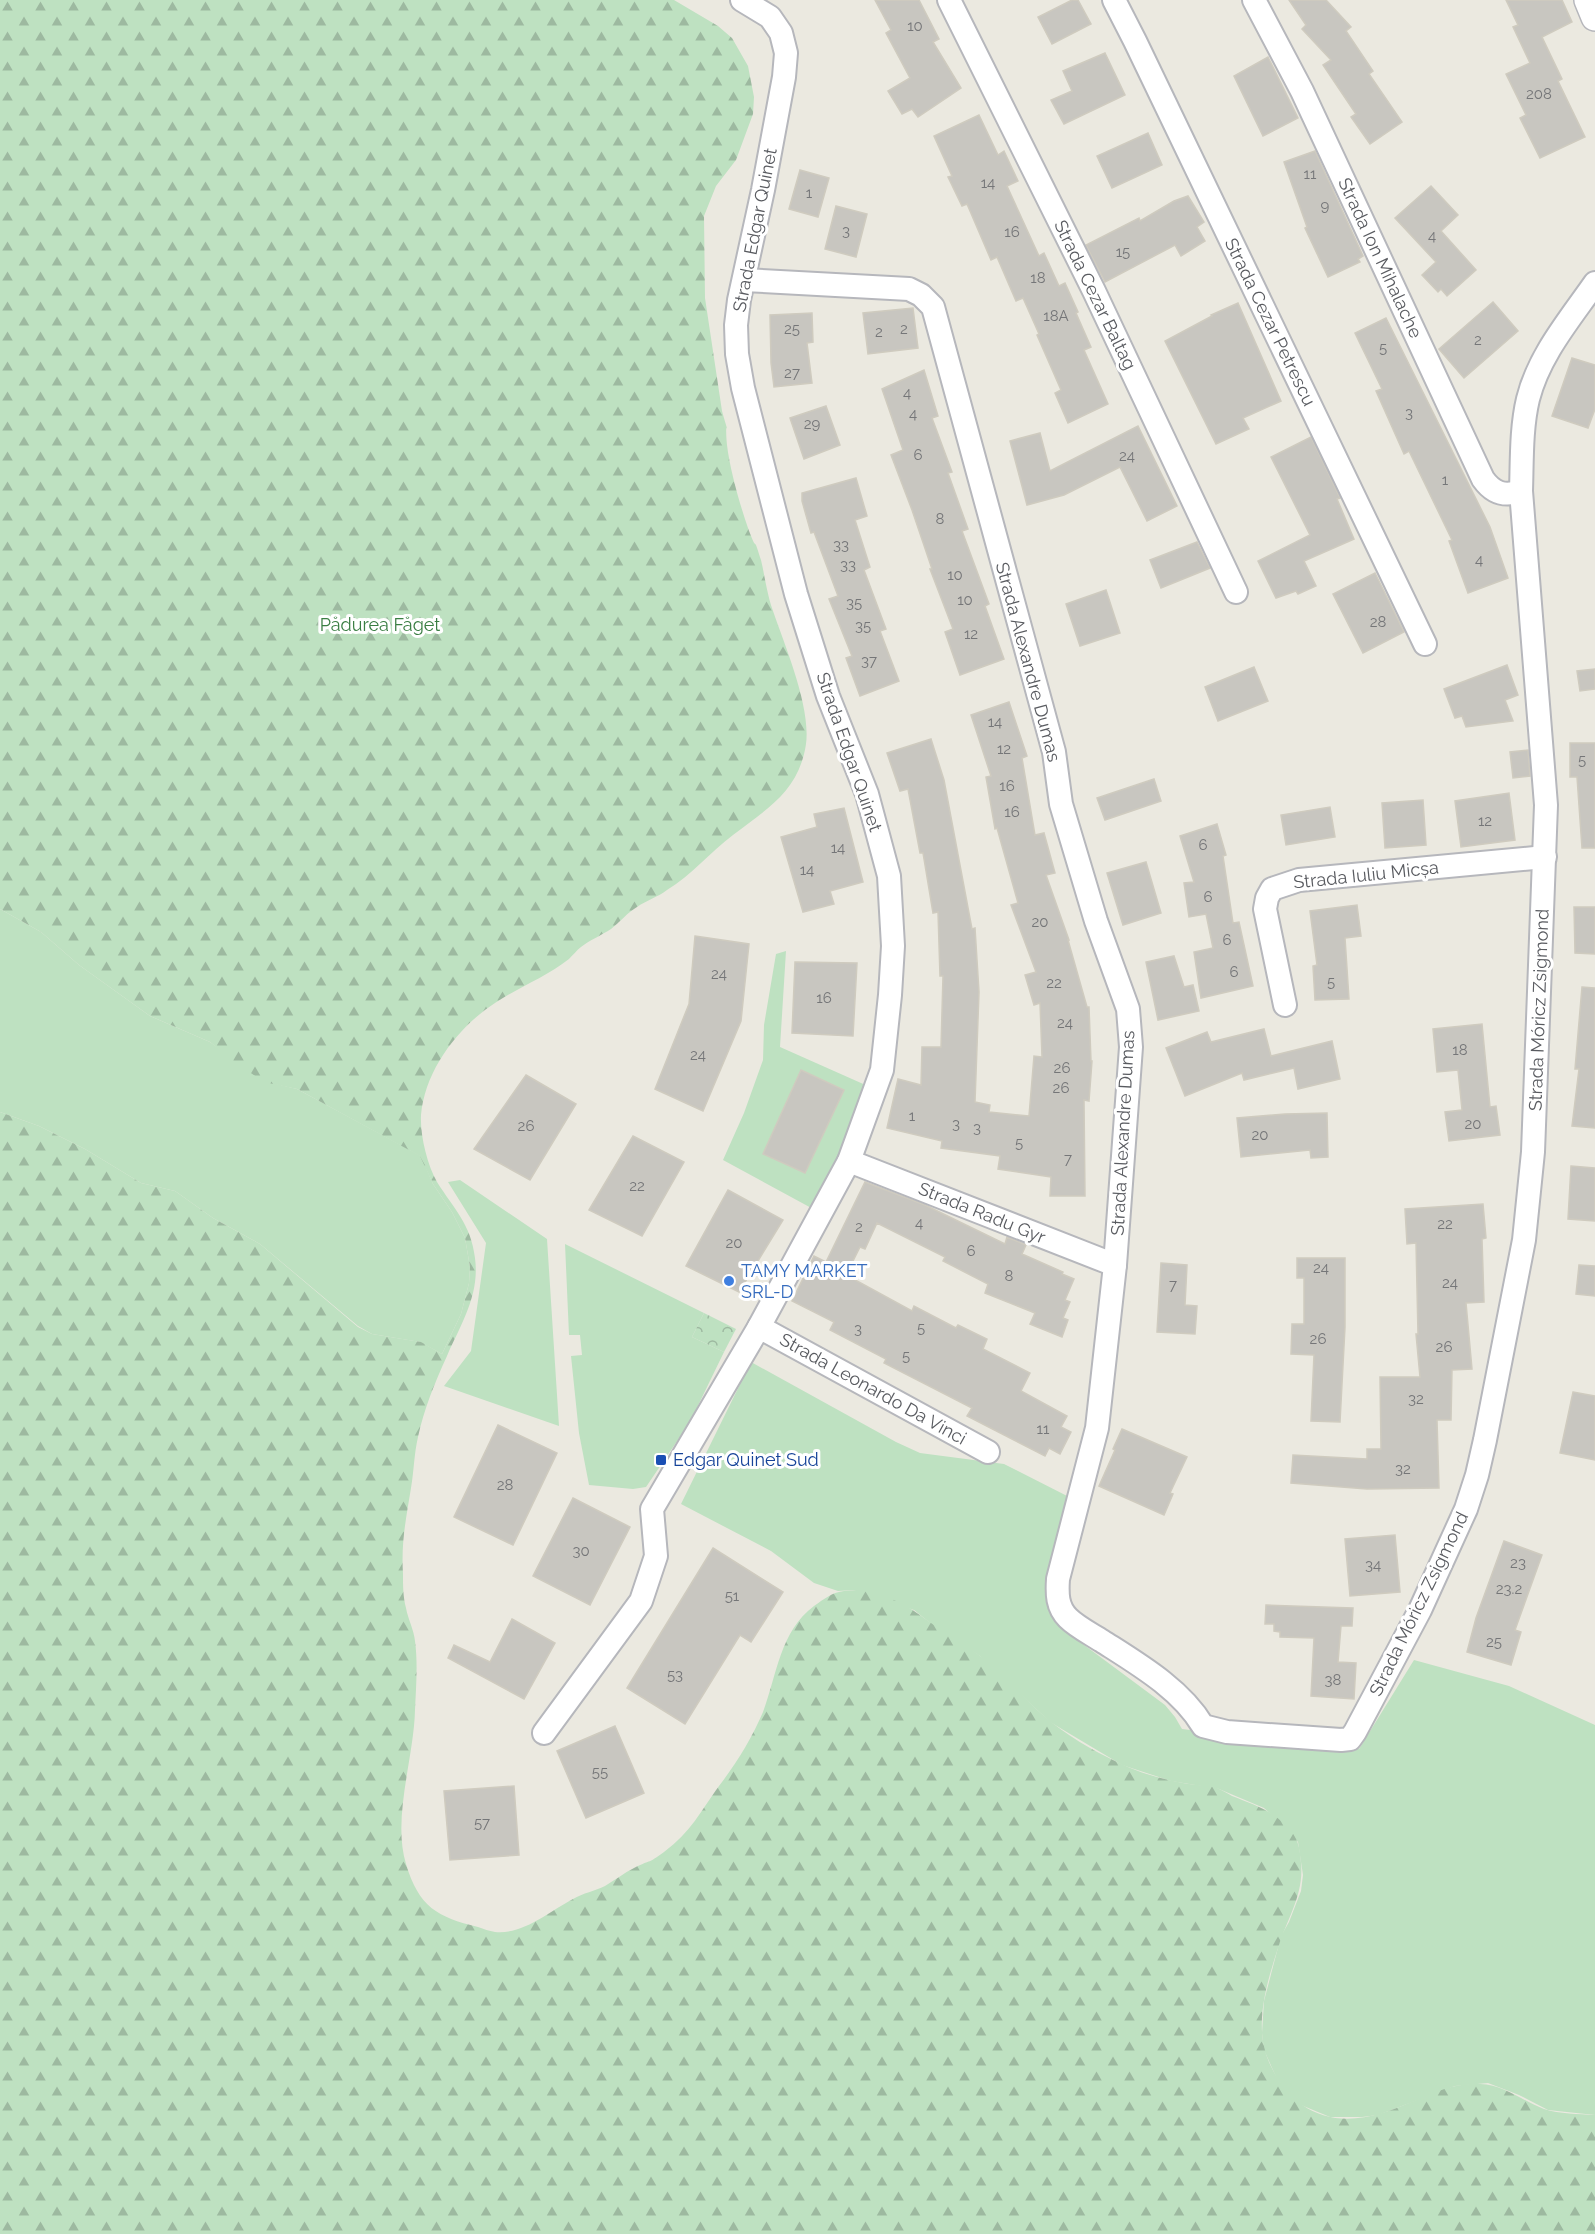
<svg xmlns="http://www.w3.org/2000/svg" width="1595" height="2234" font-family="Raleway,sans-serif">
<defs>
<pattern id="forest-firs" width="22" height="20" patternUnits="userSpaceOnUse" patternTransform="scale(1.5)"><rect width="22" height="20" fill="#bee1c1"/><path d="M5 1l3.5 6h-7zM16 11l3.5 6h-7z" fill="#9db9a0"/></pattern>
<pattern id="park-crowns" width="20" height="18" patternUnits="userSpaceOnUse" patternTransform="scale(1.5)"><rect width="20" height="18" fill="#bee1c1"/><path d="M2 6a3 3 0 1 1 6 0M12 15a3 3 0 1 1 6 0" fill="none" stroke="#9db9a0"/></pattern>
</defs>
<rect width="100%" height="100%" fill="#ebe9e0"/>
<g fill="#bee1c1">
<polygon points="0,909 41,932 79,965 150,1016 210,1042 264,1081 297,1089 421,1156 433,1184 452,1212 465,1238 470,1267 469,1283 461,1314 442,1354 420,1342 372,1334 358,1326 260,1244 213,1218 175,1191 141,1183 85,1149 39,1126 0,1112"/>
<polygon points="786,951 780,1047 870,1087 815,1210 723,1160 744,1113 763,1060 764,1025 776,954"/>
<polygon points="460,1180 547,1239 559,1426 444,1386 471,1351 486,1243 448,1182"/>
<polygon points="565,1244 704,1313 692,1337 724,1352 690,1422 646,1487 633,1489 589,1485 579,1433 571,1356 582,1355 580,1335 569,1335"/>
<polygon points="751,1362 896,1442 920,1453 1004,1464 1075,1500 1053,1604 1068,1633 1165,1705 1175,1717 1182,1729 1343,1749 1359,1749 1414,1660 1509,1686 1595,1725 1595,2115 1548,2110 1519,2095 1488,2083 1455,2086 1378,2115 1362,2117 1330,2117 1301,2105 1288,2095 1277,2079 1264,2050 1262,2033 1264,2001 1281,1936 1289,1922 1301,1891 1303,1875 1298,1842 1276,1819 1264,1808 1219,1789 1171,1781 1122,1765 1050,1722 980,1656 939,1630 914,1610 853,1590 838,1591 814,1583 771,1551 681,1504"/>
</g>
<path fill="url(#forest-firs)" d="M0,0h674l44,26 14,12 16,28 6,31 -1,17 -17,46 -20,26 -12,30 1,82 17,113c9,32 2,1 5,34 3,25 13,60 21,83 11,30 4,2 13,32 4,17 6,34 12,51 12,35 38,96 33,133 -7,47 -38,64 -73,91 -23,17 -41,40 -66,55 -9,7 -20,10 -30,17 -9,5 -18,16 -26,22 -9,6 -21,11 -30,18 -4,3 -8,8 -12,12 -23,18 -50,28 -74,44 -37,24 -70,67 -74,112 -1,20 6,49 16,67 17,27 34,42 38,76 5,37 -14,66 -28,98 -12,26 -23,53 -29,81 -4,17 -4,34 -7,51 -5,31 -10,54 -8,86 0,11 0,23 3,34 2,11 8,22 9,33 3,22 1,47 0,69 -1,48 -23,108 -9,154 13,43 31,53 72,63 6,2 11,4 17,5 28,3 55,-21 78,-33 10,-6 22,-8 32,-13 10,-6 19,-13 29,-18 20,-10 12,-3 30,-16 28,-21 36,-40 55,-66 17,-22 33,-48 44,-74 14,-37 17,-81 51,-106 10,-7 19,-14 30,-15 28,-4 59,11 80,27 23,17 50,31 71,50 17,15 32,33 49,48 22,19 48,34 73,46 20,10 44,17 66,21 10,2 24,2 34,5 5,2 10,5 15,8 23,9 43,15 59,35 8,10 9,19 10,32 3,31 -13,54 -22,82 -12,37 -26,80 -10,117 22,49 62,67 113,51 32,-9 63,-31 98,-29 25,1 42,17 64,25 16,5 34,5 51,6v119h-1595v-1122l39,14 46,23 56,34 34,8 38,27 47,26 98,83 14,7 49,8 21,12 19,-40 8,-31 1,-16 -5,-29 -13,-26 -19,-28 -13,-28 -123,-67 -33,-7 -28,-19 -26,-21 -60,-26 -71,-51 -38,-33 -41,-23z"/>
<polygon fill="url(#park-crowns)" points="704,1313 736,1329 724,1352 692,1337"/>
<g fill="#c8c6c0" stroke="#cfcbbf" stroke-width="1.5">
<polygon points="875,0 919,0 939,39 933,42 961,88 918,117 912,109 902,114 888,91 910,78 886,33 891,30"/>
<polygon points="1072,0 1078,0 1091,24 1052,44 1038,17"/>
<polygon points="1289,0 1326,0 1351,27 1346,31 1373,71 1369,74 1402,122 1370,144 1351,117 1356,114 1323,65 1331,60 1302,29 1306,25"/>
<polygon points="1506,0 1562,0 1572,22 1542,37 1562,79 1558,81 1585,137 1540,158 1520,118 1526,115 1506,74 1530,63 1513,27 1518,25"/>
<polygon points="1105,53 1125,95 1064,124 1051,100 1072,91 1063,71"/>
<polygon points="1268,57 1298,118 1263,136 1234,76"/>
<polygon points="979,115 998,155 1004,151 1018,181 1007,186 1039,256 1044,253 1059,286 1065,283 1078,312 1076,313 1091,347 1084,350 1108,404 1068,423 1055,393 1061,390 1037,335 1039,334 1023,298 1016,301 997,257 991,260 967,204 962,206 948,177 952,176 934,136"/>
<polygon points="1148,133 1162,165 1112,188 1097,156"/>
<polygon points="1315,151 1363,256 1358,259 1360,262 1328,277 1305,228 1307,227 1284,162"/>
<polygon points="800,170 829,178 818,217 789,209"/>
<polygon points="1431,186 1458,215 1441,231 1476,270 1447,296 1441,289 1438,292 1422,275 1436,262 1395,218"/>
<polygon points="1188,196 1204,222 1197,227 1205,241 1181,256 1175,245 1105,282 1086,245 1139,218 1140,221 1174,201"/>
<polygon points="836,206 867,214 856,257 825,249"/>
<polygon points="1493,302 1518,331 1464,378 1439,349"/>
<polygon points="1238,303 1281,401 1243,418 1249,429 1216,444 1165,341 1212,316 1211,315"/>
<polygon points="913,308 918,348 868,354 863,313"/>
<polygon points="812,313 813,342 807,343 812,383 774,387 771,363 770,315"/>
<polygon points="1386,318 1490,527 1508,578 1468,593 1449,541 1452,540 1409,451 1404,454 1376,391 1382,389 1355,333"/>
<polygon points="1572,358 1595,365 1595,409 1588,428 1552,416"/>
<polygon points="924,370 938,416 932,418 952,472 948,473 968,529 962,531 989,604 985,606 1004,659 960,675 945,632 953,629 930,569 932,569 912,510 891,455 903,450 882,389"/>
<polygon points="826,406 840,445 804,459 790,418"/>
<polygon points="1138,426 1177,506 1147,521 1120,467 1064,495 1027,505 1010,441 1040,433 1050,471"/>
<polygon points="1311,437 1340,498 1337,499 1354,539 1304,561 1316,586 1298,594 1296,591 1276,598 1258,561 1310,535 1271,457"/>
<polygon points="856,478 867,516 855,520 870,567 864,570 886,629 880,631 899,681 860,696 846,658 852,656 829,599 838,596 814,532 811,533 802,501 802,493"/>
<polygon points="1197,542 1210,568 1161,588 1150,560"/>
<polygon points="1375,573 1404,632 1363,653 1333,594"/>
<polygon points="1106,590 1120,633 1080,646 1066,604"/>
<polygon points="1507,665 1518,695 1505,700 1513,721 1466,727 1462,716 1455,718 1444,689"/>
<polygon points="1254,667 1268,701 1218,721 1205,687"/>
<polygon points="1595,669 1595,689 1580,691 1577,671"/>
<polygon points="1009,702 1027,756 1022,758 1035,835 1044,833 1055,873 1046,875 1069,940 1068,940 1087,1007 1089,1007 1091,1061 1092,1061 1089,1101 1084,1100 1085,1196 1050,1196 1051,1177 998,1169 1000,1156 941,1148 942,1141 887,1128 898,1079 921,1085 922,1047 941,1047 943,976 940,976 938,912 933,913 923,853 920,853 908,789 900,791 887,753 931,739 944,780 972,929 975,928 979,992 975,1102 990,1105 989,1112 1029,1116 1034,1056 1042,1057 1040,1003 1034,1005 1025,975 1036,972 1011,905 1018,903 997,828 995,829 986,777 991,776 971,715"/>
<polygon points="1570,743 1595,743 1595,848 1582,848 1577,777 1570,777"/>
<polygon points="1528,750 1530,776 1513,778 1510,752"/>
<polygon points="1154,779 1161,801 1105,820 1097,798"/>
<polygon points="1509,793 1515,840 1461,847 1455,801"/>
<polygon points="1423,800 1426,845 1385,848 1382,803"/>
<polygon points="1330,807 1335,837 1286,845 1281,815"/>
<polygon points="844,808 863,882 830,891 834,904 803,912 781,837 817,827 814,814"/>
<polygon points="1217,824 1226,855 1223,856 1233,923 1239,922 1253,986 1201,998 1194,952 1213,948 1206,914 1189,917 1184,883 1194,882 1180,836"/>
<polygon points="1146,862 1161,913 1123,925 1107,873"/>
<polygon points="1357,905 1361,936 1345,938 1349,999 1315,1000 1313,966 1317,965 1310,911"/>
<polygon points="1574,907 1595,907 1595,954 1575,953"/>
<polygon points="695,936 749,944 741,1021 703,1111 655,1089 689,1004"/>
<polygon points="1174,956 1184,987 1193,985 1199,1011 1158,1020 1146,962"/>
<polygon points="795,962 857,963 853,1036 792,1033"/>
<polygon points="1582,987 1595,988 1595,1128 1572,1126 1579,1069 1575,1069"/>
<polygon points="1482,1024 1490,1107 1496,1106 1500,1135 1449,1141 1445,1112 1462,1110 1458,1070 1437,1072 1433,1029"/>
<polygon points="1264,1029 1271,1056 1332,1041 1340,1079 1298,1089 1294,1068 1244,1080 1242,1073 1185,1096 1166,1048 1207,1032 1211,1042"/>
<polygon points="801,1070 844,1090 805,1173 763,1154"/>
<polygon points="526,1075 576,1104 530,1180 474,1149"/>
<polygon points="1327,1113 1328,1157 1311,1158 1310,1150 1241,1157 1237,1118 1285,1114"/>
<polygon points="633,1136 684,1162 642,1236 589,1210"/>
<polygon points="1571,1166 1595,1168 1595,1221 1568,1219"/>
<polygon points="865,1182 925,1205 1005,1244 1007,1237 1026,1245 1022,1254 1063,1272 1062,1274 1074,1279 1065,1300 1070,1302 1063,1318 1068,1320 1062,1337 1030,1324 1035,1313 985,1293 988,1284 943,1261 945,1257 877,1223 865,1249 860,1247 846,1275 912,1311 914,1306 956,1328 958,1325 987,1339 983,1349 1030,1373 1021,1391 1067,1416 1061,1427 1071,1432 1060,1454 1049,1448 1045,1456 967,1416 972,1408 884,1363 886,1359 830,1330 834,1322 792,1301 814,1256 826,1262"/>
<polygon points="728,1190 783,1220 739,1292 686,1266"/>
<polygon points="1483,1204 1486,1238 1482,1239 1484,1302 1466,1303 1472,1369 1452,1370 1451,1420 1437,1420 1439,1488 1367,1489 1291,1483 1293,1455 1367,1459 1367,1449 1381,1449 1380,1377 1420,1377 1416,1334 1418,1334 1416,1243 1407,1244 1405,1209"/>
<polygon points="1297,1258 1345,1258 1345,1327 1340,1422 1311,1421 1314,1355 1291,1354 1292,1324 1304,1324 1304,1278 1297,1278"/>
<polygon points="1161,1263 1187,1265 1185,1305 1197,1306 1195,1334 1157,1332"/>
<polygon points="1579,1265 1595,1266 1595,1296 1576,1294"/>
<polygon points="1573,1392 1595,1396 1595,1460 1560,1453"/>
<polygon points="498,1425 557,1453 513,1545 454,1517"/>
<polygon points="1122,1429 1187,1457 1170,1493 1173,1494 1164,1515 1099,1486 1115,1450 1113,1449"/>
<polygon points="573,1498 630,1527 590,1605 533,1576"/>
<polygon points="1395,1535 1400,1592 1350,1596 1345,1539"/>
<polygon points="1504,1541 1542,1555 1515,1630 1521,1632 1511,1665 1467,1652 1476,1618"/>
<polygon points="713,1548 783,1592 751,1642 740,1635 685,1724 627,1688"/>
<polygon points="1266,1605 1353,1608 1352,1626 1341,1626 1338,1662 1356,1663 1354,1699 1311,1696 1314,1638 1280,1637 1280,1632 1274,1631 1274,1624 1265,1624"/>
<polygon points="512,1619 555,1643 524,1699 448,1658 454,1645 490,1662"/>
<polygon points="615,1726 644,1793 586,1818 557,1751"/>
<polygon points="514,1786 519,1855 450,1860 444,1791"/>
</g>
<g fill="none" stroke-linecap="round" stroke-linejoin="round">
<g stroke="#b6b7bc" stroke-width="26">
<g id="minor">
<polyline points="949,0 1094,291 1236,592"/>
<polyline points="1114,0 1135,41 1425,644"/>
<path d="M1254,0l48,91 181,388c10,14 21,18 38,12"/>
<path d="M744,280l165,9 12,6 12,12 121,445 7,52 35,117 32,88 3,38 -16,218 -18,163 -39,151c-1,15 -1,28 10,39 9,9 23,16 34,23 36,23 79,48 101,85l24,6 114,8 9,-1 5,-7 65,-122 46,-101 11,-34 8,-35 39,-200 9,-88 13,-347 -25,-314c1,-30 0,-63 7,-92 11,-44 42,-80 67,-116"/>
<polyline points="1285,1005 1265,909 1267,898 1272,889 1299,880 1545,857"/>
<polyline points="849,1161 1115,1265"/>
<polyline points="759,1327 988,1452"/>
<polyline points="544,1733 641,1601 656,1556 652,1509 759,1327 849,1161 882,1070 890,995 893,946 889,876 867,794 828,696 796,594 743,388 737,354 736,325 739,300 763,190 784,77 786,53 781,33 770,17 742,0"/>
</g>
</g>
<g stroke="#b6b7bc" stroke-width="30">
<polyline id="tertiary" points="1588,0 1595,17"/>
</g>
<use href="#minor" stroke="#fff" stroke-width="22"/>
<use href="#tertiary" stroke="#fff" stroke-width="27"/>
</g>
<circle fill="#3f7fe0" stroke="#fff" stroke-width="2" cx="729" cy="1281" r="6"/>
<rect fill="#1a4fb4" stroke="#fff" stroke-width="2" x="655" y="1454" width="12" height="12" rx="3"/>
<g text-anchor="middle" stroke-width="6" stroke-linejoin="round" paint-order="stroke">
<g font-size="15" fill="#757678">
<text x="915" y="31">10</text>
<text x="1539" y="99">208</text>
<text x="1310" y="179">11</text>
<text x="988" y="188">14</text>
<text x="809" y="198">1</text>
<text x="1325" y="211">9</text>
<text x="846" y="236">3</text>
<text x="1012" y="237">16</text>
<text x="1432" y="241">4</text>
<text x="1123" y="257">15</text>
<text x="1038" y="283">18</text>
<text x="1056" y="321">18A</text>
<text x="792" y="334">25</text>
<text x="904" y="334">2</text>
<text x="879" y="337">2</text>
<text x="1478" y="345">2</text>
<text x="1383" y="353">5</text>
<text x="792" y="378">27</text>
<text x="907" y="398">4</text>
<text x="1409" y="418">3</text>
<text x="913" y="419">4</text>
<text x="812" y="429">29</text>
<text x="918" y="460">6</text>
<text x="1127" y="461">24</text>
<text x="1445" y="485">1</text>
<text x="940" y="524">8</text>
<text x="841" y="550">33</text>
<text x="1479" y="565">4</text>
<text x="848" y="570">33</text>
<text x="955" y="580">10</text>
<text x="965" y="605">10</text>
<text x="854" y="608">35</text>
<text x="1378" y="627">28</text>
<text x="863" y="631">35</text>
<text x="971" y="639">12</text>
<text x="869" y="666">37</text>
<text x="995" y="727">14</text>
<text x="1004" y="754">12</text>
<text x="1582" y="765">5</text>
<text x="1007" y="791">16</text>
<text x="1012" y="817">16</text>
<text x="1485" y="826">12</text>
<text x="1203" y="850">6</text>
<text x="838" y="853">14</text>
<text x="807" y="875">14</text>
<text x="1208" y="902">6</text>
<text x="1040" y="927">20</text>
<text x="1227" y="945">6</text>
<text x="1234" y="977">6</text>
<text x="719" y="979">24</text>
<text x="1331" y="987">5</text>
<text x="1054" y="988">22</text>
<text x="824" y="1003">16</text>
<text x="1065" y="1028">24</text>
<text x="1460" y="1055">18</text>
<text x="698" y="1060">24</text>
<text x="1062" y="1073">26</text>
<text x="1061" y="1093">26</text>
<text x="912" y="1121">1</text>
<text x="956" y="1129">3</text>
<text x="1473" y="1129">20</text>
<text x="526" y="1131">26</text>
<text x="977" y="1133">3</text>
<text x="1260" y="1140">20</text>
<text x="1019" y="1148">5</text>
<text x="1068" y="1164">7</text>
<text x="637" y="1191">22</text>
<text x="919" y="1228">4</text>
<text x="1445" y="1229">22</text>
<text x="859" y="1232">2</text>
<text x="734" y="1248">20</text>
<text x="971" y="1256">6</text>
<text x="1321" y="1273">24</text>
<text x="1009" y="1281">8</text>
<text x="1450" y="1288">24</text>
<text x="1173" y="1290">7</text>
<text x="921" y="1333">5</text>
<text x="858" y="1334">3</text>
<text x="1318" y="1344">26</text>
<text x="1444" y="1352">26</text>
<text x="906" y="1361">5</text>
<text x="1416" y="1404">32</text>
<text x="1043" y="1434">11</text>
<text x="1403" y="1474">32</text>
<text x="505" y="1490">28</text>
<text x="581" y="1556">30</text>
<text x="1518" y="1568">23</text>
<text x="1373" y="1570">34</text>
<text x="1509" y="1594">23.2</text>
<text x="732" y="1601">51</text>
<text x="1494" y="1647">25</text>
<text x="675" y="1680">53</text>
<text x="1333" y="1685">38</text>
<text x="600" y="1777">55</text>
<text x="482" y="1828">57</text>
</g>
<g font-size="18" fill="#595b60" stroke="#fff">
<text transform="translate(755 230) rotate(-79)" y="6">Strada Edgar Quinet</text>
<text transform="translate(1380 258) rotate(65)" y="6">Strada Ion Mihalache</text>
<text transform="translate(1095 295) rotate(64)" y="6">Strada Cezar Baltag</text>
<text transform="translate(1270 322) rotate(64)" y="6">Strada Cezar Petrescu</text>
<text transform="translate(1028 662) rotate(75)" y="6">Strada Alexandre Dumas</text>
<text transform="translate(849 752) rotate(71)" y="6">Strada Edgar Quinet</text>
<text transform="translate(1366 875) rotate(-6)" y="6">Strada Iuliu Micșa</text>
<text transform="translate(1539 1010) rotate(-88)" y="6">Strada Móricz Zsigmond</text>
<text transform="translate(1123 1133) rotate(-87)" y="6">Strada Alexandre Dumas</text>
<text transform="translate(982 1213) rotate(22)" y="6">Strada Radu Gyr</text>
<text transform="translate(873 1389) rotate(29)" y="6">Strada Leonardo Da Vinci</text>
<text transform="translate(1419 1604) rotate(-64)" y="6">Strada Móricz Zsigmond</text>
</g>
<g font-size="18" fill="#3a7e43" stroke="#fff">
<text x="380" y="631">Pădurea Făget</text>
</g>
<g font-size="18" fill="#366cbe" stroke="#fff" text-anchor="start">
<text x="741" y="1277">TAMY MARKET<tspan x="741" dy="21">SRL-D</tspan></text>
</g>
<g font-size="18" fill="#164399" stroke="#fff" text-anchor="start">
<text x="673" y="1466">Edgar Quinet Sud</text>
</g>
</g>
</svg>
